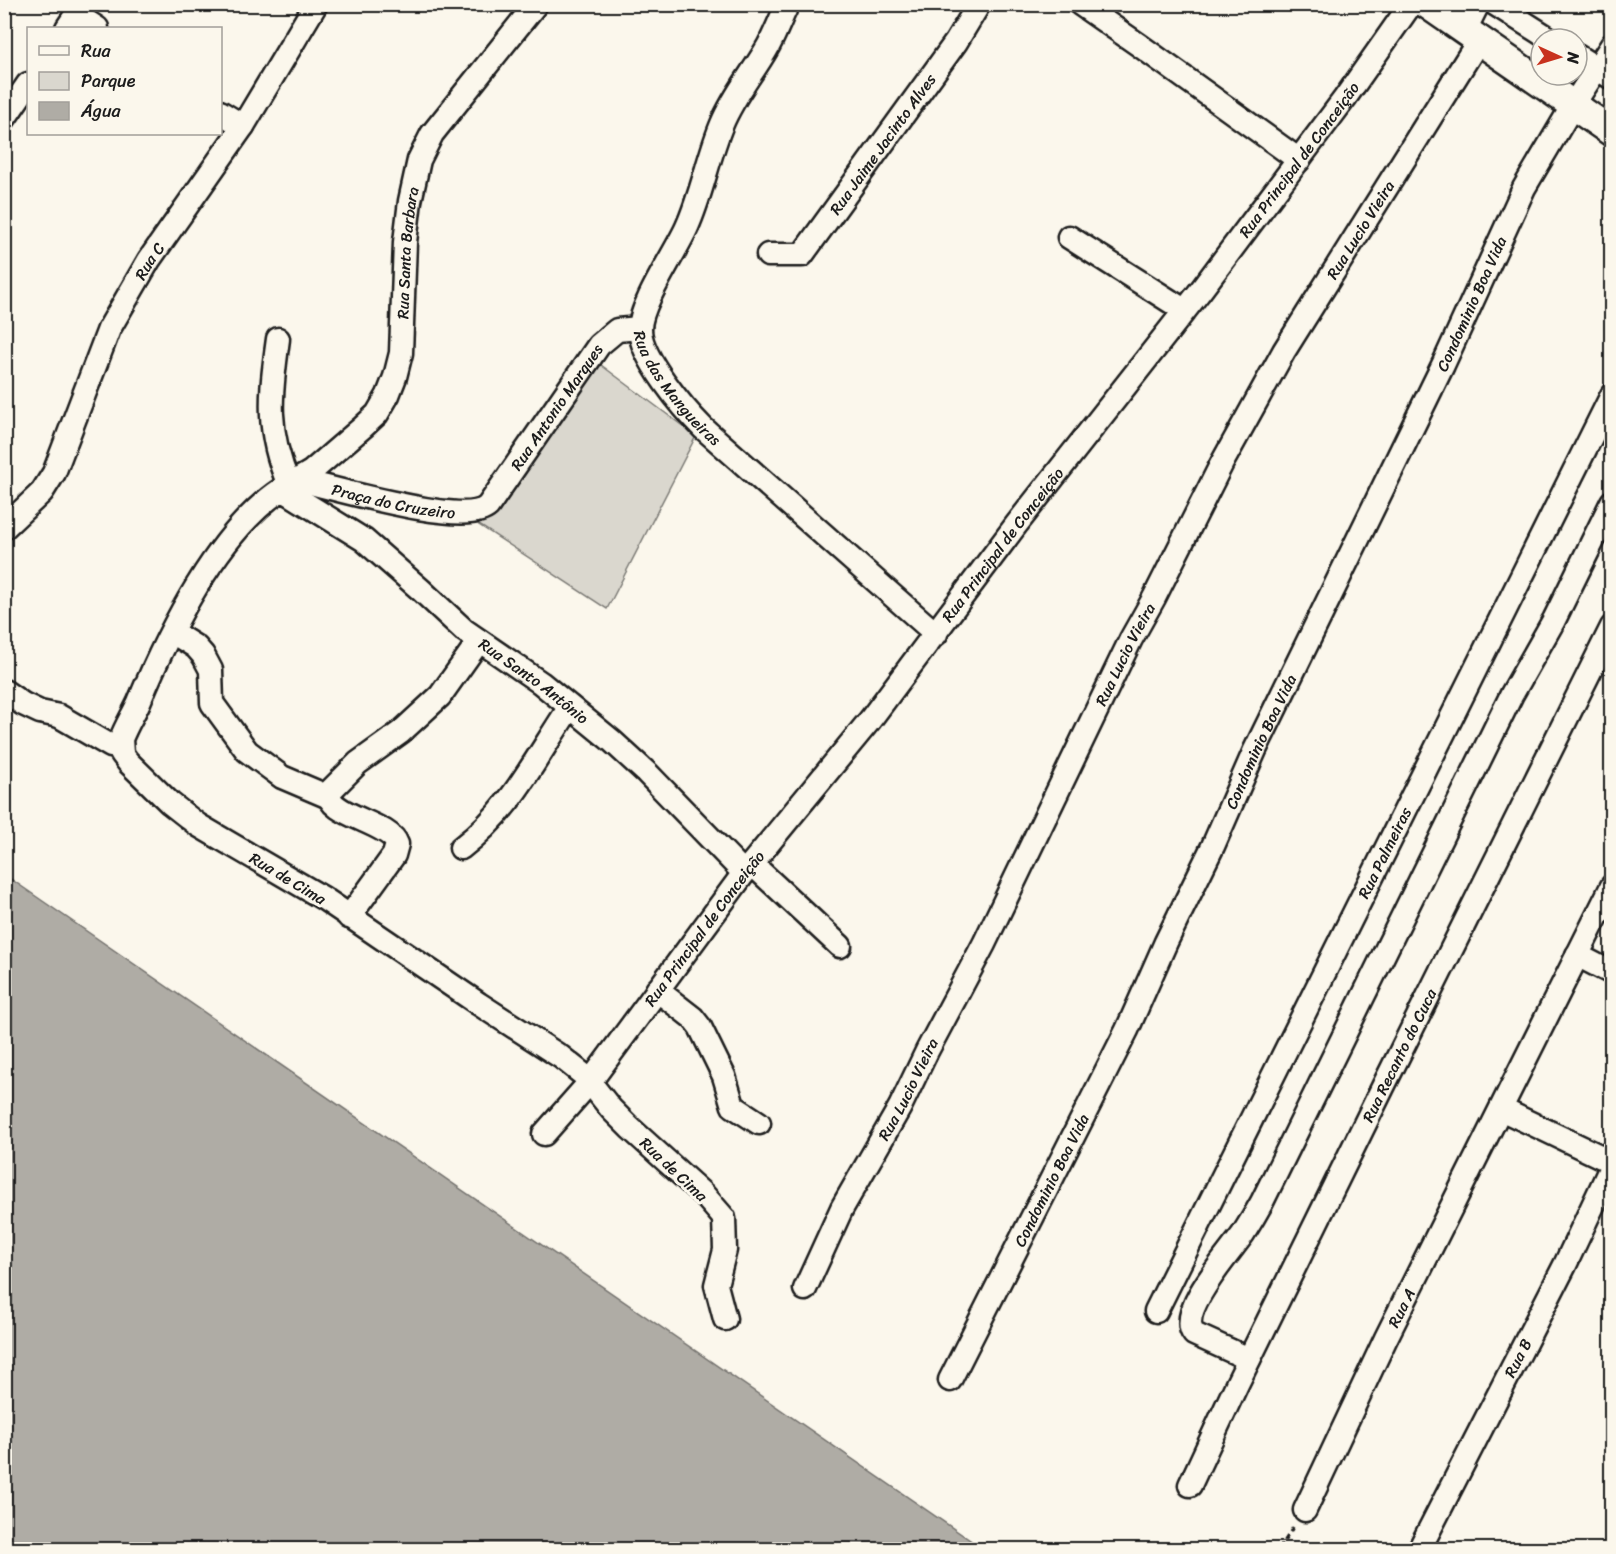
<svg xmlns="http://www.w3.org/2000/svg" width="1616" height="1554" font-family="Sriracha,sans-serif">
<rect width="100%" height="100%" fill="#fbf7ec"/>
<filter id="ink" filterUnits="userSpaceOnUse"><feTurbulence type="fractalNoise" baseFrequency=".0167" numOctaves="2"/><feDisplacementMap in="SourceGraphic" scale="12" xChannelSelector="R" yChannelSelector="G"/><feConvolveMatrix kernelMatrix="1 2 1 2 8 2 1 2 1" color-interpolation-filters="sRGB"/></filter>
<g filter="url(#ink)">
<polygon fill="#dad7ce" stroke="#7b7a75" stroke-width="1.5" points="593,359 696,436 607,609 479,525"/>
<polygon fill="#afaca5" stroke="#74726e" stroke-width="1.5" points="5,875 983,1549 5,1549"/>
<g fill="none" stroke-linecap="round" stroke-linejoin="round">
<g stroke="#1c1c1c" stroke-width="27">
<g id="minor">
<path id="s1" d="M788,4c-8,15 -13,31 -22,46 -14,24 -33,47 -44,74 -14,33 -20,70 -35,103 -11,25 -48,78 -47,103 1,28 44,79 63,98l233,206"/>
<polyline points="1080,4 1139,45 1299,160"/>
<polyline points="1495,4 1550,39"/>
<polyline points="77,15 97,28"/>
<polyline points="67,28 83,4"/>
<polyline points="1465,30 1478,4"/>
<polyline points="1577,56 1612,78"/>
<polyline points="220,112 243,126"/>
<polyline points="4,119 28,84"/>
<polyline points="1069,237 1184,310"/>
<path id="s2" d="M768,255h34l154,-213 23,-38"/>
<path d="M278,339c-8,57 -12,92 11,146"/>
<path id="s3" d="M298,480c33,7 167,48 190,26l111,-161 18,-15 23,-2"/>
<path id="s4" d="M282,489l29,-17 52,-45 14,-13 11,-19 7,-18 6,-24 4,-111 5,-41 9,-41 13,-26 104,-130"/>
<path id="s5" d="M4,528l38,-36 12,-19 55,-144 40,-69 94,-134 73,-122"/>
<polyline points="172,632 196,647 203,655 211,670 212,703 247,751 282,777 329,797"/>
<polyline points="4,691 23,704 40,712 59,716 111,746 121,747"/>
<path d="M461,848c52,-40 73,-88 109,-141"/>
<polyline points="752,864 840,946"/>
<path d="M349,917l45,-62 3,-11c-7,-22 -74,-29 -67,-53l28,-28 43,-31 39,-36 39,-55"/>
<polyline points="1577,955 1612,973"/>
<polyline points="657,990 693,1018 700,1027 724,1076 733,1106 759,1123"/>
<polyline points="1501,1109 1612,1162"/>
<path id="s6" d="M544,1134l46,-52 154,-209 126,-153 146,-195 185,-235 144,-192 66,-94"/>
<path id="s7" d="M805,1289l37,-81 58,-101 27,-56 57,-107 147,-305 23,-41 68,-135 62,-112 195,-311"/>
<path id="s8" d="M1156,1311l456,-916"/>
<path id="s9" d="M725,1319l-9,-34 9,-35 -1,-32 -20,-23 -74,-67 -19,-19 -26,-33 -24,-19 -82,-53 -156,-106 -125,-73 -28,-22 -42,-41 -6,-8 -1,-15c5,-13 12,-24 18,-37 29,-70 79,-171 143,-213l82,51 57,50 43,40 77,53 71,58 35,32 97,100"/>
<path d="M1249,1359l-55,-25c-18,-22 36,-81 49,-100 7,-11 13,-21 19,-32l250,-508 42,-74 58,-118"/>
<path id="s10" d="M950,1380l177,-350 39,-88 47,-96 42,-96 188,-385 81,-177 49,-83 39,-60"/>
<path id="s11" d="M1190,1485l47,-101 146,-297 229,-460"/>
<path id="s12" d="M1305,1510l81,-172 226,-452"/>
<path id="s13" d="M1419,1550l146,-285 47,-100"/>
</g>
</g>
<g stroke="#1c1c1c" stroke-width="33">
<polyline id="major" points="1427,4 1612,132"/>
</g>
<polyline stroke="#1c1c1c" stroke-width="3" stroke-dasharray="6 4.5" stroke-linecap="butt" points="1279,1550 1295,1524"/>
<use href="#minor" stroke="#fbf7ec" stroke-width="22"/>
<use href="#major" stroke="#fbf7ec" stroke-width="28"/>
</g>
</g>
<g text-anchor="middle" stroke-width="6" stroke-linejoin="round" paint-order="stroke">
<g font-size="16" fill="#1c1c1c" stroke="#fbf7ec">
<text dy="6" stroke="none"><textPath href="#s2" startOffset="171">Rua Jaime Jacinto Alves</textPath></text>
<text dy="6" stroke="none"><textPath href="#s6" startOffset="1233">Rua Principal de Conceição</textPath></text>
<text dy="6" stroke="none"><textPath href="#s7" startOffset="1197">Rua Lucio Vieira</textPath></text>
<text dy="6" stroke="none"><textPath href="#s4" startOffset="288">Rua Santa Barbara</textPath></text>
<text dy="6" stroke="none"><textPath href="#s5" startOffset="308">Rua C</textPath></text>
<text dy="6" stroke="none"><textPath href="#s10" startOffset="1196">Condominio Boa Vida</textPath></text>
<text dy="6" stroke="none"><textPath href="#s1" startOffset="430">Rua das Mangueiras</textPath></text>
<text dy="6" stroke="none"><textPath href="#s3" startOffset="315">Rua Antonio Marques</textPath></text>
<text dy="6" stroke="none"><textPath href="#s3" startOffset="98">Praça do Cruzeiro</textPath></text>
<text dy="6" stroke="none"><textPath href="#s6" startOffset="747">Rua Principal de Conceição</textPath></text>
<text dy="6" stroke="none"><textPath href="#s7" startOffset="711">Rua Lucio Vieira</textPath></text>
<text dy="6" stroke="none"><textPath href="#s9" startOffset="1502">Rua Santo Antônio</textPath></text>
<text dy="6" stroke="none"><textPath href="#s10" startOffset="710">Condominio Boa Vida</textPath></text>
<text dy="6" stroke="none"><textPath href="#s8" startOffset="512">Rua Palmeiras</textPath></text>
<text transform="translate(288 878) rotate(31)" y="6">Rua de Cima</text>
<text dy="6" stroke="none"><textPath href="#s6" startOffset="261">Rua Principal de Conceição</textPath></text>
<text dy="6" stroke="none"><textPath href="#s11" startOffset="478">Rua Recanto do Cuca</textPath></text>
<text dy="6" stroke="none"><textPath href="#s7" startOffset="225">Rua Lucio Vieira</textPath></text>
<text transform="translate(674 1169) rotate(43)" y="6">Rua de Cima</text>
<text dy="6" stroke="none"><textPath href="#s10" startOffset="224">Condominio Boa Vida</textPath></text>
<text dy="6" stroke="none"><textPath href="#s12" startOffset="224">Rua A</textPath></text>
<text dy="6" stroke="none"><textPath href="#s13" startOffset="216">Rua B</textPath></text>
</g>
</g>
<rect width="1616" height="1554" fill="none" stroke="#fbf7ec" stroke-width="24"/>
<rect x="12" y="12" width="1592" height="1530" fill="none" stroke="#1c1c1c" stroke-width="2" filter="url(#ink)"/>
<rect x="27" y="27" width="195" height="108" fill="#fbf7ec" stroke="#a29f99" stroke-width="1.5"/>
<rect x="39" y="46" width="30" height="9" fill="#fbf7ec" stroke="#a29f99" stroke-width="1.5"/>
<text x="81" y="57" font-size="18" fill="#1c1c1c">Rua</text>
<rect x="39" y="72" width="30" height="18" fill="#dad7ce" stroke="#a29f99" stroke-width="1.5"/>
<text x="81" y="87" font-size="18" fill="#1c1c1c">Parque</text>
<rect x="39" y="102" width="30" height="18" fill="#afaca5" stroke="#a29f99" stroke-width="1.5"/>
<text x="81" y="117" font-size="18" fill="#1c1c1c">Água</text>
<g transform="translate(1559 57) rotate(94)"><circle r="28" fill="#fbf7ec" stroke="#a29f99" stroke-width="1.5"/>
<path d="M0-4.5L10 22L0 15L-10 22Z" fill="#c8321e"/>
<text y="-9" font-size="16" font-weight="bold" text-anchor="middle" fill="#1c1c1c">N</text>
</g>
</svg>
